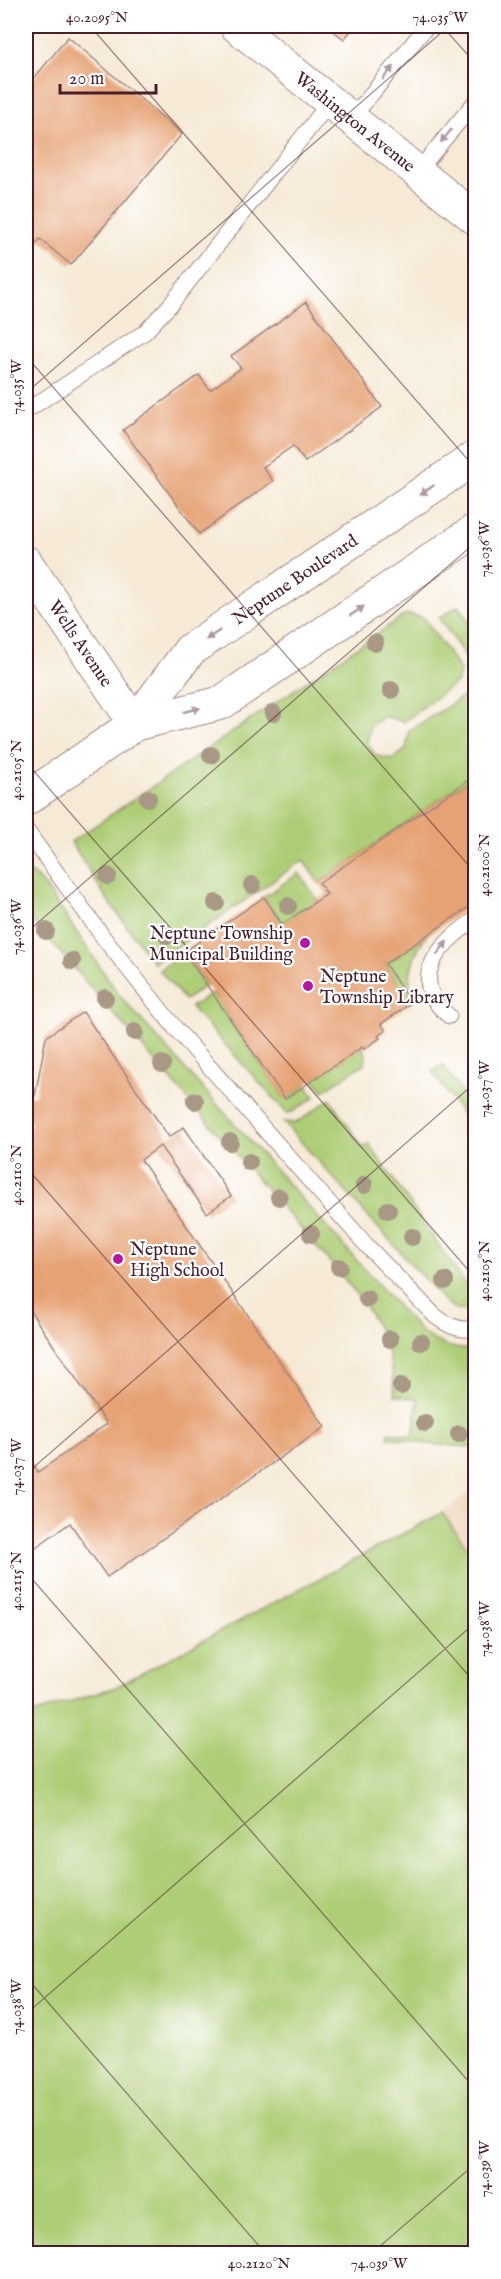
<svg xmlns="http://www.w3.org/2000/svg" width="501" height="2279" font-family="'IM FELL English',serif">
<rect width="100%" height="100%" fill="#fff"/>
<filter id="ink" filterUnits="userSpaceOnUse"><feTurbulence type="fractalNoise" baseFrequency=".0167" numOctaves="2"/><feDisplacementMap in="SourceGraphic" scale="12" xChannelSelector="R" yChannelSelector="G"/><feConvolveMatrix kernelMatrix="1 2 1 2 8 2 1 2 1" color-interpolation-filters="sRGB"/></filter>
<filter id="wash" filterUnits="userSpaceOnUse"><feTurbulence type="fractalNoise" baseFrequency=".008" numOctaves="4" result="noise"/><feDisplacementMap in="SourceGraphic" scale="24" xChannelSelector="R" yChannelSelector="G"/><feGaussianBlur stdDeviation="1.35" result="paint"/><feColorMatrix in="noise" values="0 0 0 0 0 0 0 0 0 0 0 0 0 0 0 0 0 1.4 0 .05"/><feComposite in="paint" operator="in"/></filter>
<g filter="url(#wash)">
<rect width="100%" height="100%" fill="#f6ead6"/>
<polygon fill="#efd6bc" points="475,1487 475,1558 442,1513"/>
<g fill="#adce76" stroke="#7c7650" stroke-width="1.5">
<polygon points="458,606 475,631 475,670 439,618"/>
<polygon points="406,614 424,618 460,670 458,681 403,722 384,716 370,726 367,743 376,756 393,759 406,749 409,731 467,694 475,695 475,775 319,883 303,860 154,963 109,902 71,842"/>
<path d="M29,871l16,15 74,109 300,335c16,13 35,21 56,19v98l-40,-2 -47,-8 1,-5 24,4 5,-37 -23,-4c-3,-50 -21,-80 -52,-118l-317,-364v-40z"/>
<polygon points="299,873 318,900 282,924 264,897"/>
<path d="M427,935c-16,21 -20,42 -16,68l-26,-39z"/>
<polygon points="184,952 206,985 185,1000 159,970"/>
<polygon points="212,993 285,1099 306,1085 315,1097 292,1112 287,1113 285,1111 191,1007"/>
<polygon points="362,1047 366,1055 365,1063 323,1091 314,1079"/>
<polygon points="443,1065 475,1112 475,1133 433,1072"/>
<polygon points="330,1099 363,1148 369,1144 475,1298 475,1310 457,1310 446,1303 283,1122 296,1123"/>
<polygon points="442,1513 475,1558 475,2253 26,2253 26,1716 116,1687"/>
</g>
<g id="blocks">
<g fill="#e6a275">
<polygon points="327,26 355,26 344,39"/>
<polygon points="68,37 182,134 71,265 40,239 26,256 26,88"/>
<polygon points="306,302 382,407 305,462 293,446 263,467 273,481 199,534 123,430 199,375 210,390 241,368 231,356"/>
<polygon points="476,775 476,902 385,964 411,1003 381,1024 386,1030 378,1036 380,1038 364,1049 362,1047 285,1099 184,952 264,897 282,924 327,894 319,883"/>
<polygon points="83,1012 169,1137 184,1127 231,1196 207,1213 160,1146 141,1160 325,1427 107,1577 70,1523 26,1554 26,1454 38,1472 107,1424 26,1305 26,1136 28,1135 31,1121 26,1120 26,1095 35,1096 46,1037"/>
</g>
</g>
</g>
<g filter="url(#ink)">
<use href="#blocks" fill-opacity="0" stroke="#a08480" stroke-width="1.5"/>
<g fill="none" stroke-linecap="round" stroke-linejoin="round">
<g stroke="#a08480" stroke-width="17">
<g id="lane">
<polyline points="351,119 427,26"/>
<polyline points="417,172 476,101"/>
<polyline points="26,411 145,332 171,304 330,102"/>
<path d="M26,830l80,111 70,88 193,219 66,68c12,9 25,16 41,12"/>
<path d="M449,1016c-44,-37 -9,-73 27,-97"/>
</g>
</g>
<g stroke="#a08480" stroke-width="34">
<g id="street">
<path id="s1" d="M236,26l240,193"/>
<path id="s2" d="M26,562l109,162"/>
</g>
</g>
<g stroke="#a08480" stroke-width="35">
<g id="secondary">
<polyline points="135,724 221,703 476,530"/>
<path id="s3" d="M26,799l109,-75 55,-74 286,-193"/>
</g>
</g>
<use href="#lane" stroke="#fff" stroke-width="15"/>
<use href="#street" stroke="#fff" stroke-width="32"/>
<use href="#secondary" stroke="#fff" stroke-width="33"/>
</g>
<g fill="#a89885">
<circle cx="375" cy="643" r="9"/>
<circle cx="391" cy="690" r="9"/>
<circle cx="273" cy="713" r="9"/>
<circle cx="211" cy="755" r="9"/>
<circle cx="148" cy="798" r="9"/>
<circle cx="108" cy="876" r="9"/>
<circle cx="252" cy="885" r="9"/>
<circle cx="216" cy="903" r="9"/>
<circle cx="288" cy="906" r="9"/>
<circle cx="46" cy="931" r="9"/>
<circle cx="167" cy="936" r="9"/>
<circle cx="72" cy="961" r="9"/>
<circle cx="105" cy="998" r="9"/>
<circle cx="135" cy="1032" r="9"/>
<circle cx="162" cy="1064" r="9"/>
<circle cx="195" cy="1101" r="9"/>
<circle cx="230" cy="1142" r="9"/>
<circle cx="249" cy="1162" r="9"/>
<circle cx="364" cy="1185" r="9"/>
<circle cx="279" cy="1197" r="9"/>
<circle cx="388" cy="1210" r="9"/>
<circle cx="311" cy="1234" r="9"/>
<circle cx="412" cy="1237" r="9"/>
<circle cx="339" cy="1267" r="9"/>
<circle cx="445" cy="1281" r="9"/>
<circle cx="367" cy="1299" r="9"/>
<circle cx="390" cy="1339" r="9"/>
<circle cx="421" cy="1342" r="9"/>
<circle cx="401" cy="1386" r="9"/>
<circle cx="425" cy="1423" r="9"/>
<circle cx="459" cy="1434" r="9"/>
</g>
<defs><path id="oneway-solid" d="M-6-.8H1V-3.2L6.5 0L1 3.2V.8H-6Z" transform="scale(1.5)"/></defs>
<g fill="#ae9aa0">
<use href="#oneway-solid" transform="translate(388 73) rotate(-51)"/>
<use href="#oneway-solid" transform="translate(446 136) rotate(130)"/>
<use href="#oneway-solid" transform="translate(427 490) rotate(146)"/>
<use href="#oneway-solid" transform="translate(357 611) rotate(-34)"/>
<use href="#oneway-solid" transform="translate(213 635) rotate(146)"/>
<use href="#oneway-solid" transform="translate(192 710) rotate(-14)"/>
<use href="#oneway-solid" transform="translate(442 948) rotate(-52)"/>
</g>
</g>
<path fill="none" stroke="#4a1f2b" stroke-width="1.5" stroke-opacity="0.45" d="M90,26l386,443M442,26l34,38M26,356l450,518M26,393l423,-367M26,762l450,517M26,933l450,-391M26,1167l450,517M26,1474l450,-392M26,1572l450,518M26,1977l240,277M26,2014l450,-392M371,2254l105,-91"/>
<g fill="#b5179e" stroke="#fff" stroke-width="2">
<circle cx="305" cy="943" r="6"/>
<circle cx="308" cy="986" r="6"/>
<circle cx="118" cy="1259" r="6"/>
</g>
<g text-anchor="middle" stroke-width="4.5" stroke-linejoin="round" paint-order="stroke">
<g font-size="18" fill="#4a1f2b" stroke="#fff">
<text dy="6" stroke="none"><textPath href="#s1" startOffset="153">Washington Avenue</textPath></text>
<text dy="6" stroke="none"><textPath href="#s3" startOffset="351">Neptune Boulevard</textPath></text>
<text dy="6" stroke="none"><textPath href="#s2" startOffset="98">Wells Avenue</textPath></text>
</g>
<g font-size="18" fill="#4a1f2b" stroke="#fff" text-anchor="start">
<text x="293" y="939" text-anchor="end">Neptune Township<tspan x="293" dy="21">Municipal Building</tspan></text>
<text x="320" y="982">Neptune<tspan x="320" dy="21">Township Library</tspan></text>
<text x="130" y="1255">Neptune<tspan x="130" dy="21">High School</tspan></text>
</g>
</g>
<rect width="501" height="2279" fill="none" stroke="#fff" stroke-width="66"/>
<path d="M60 84v9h96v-9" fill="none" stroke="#4a1f2b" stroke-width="3"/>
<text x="69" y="84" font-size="18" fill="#4a1f2b" stroke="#ffffff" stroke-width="4.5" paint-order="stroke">20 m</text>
<rect x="33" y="33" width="435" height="2213" fill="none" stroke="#4a1f2b" stroke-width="2"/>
<g font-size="15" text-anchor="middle" fill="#4a1f2b">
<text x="97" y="22">40.2095°N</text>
<text x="440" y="22">74.035°W</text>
<text transform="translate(16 387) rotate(-90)" y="5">74.035°W</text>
<text transform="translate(484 549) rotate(-90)" y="5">74.036°W</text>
<text transform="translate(16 770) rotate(-90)" y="5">40.2105°N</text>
<text transform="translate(484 865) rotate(-90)" y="5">40.2100°N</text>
<text transform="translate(16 927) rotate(-90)" y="5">74.036°W</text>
<text transform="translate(484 1089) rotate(-90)" y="5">74.037°W</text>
<text transform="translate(16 1175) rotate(-90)" y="5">40.2110°N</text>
<text transform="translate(484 1271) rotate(-90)" y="5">40.2105°N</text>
<text transform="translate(16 1467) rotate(-90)" y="5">74.037°W</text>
<text transform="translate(16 1581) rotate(-90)" y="5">40.2115°N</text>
<text transform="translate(484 1629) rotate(-90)" y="5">74.038°W</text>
<text transform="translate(16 2007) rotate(-90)" y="5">74.038°W</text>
<text transform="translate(484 2169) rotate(-90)" y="5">74.039°W</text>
<text x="259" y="2268">40.2120°N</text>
<text x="379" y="2268">74.039°W</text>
</g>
</svg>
